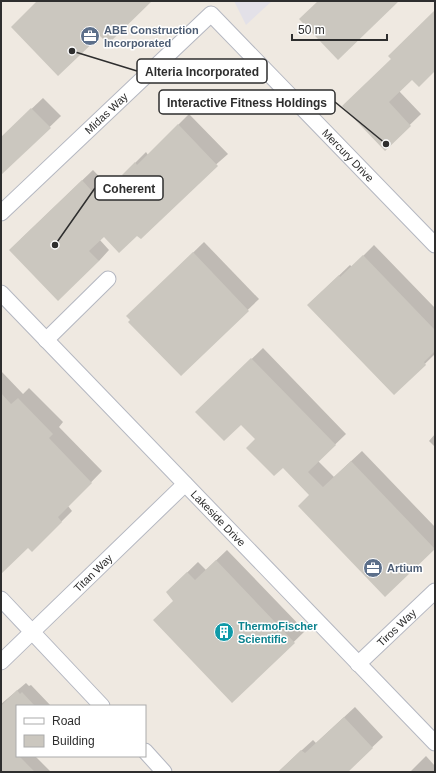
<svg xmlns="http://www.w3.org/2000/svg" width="436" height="773" font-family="Helvetica,sans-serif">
<rect width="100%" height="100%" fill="#efe9e1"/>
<polygon fill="#e3e1e8" points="234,1 272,1 246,25"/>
<g fill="#0003">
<polygon points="435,11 435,70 412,78 399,91 421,114 385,149 392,58"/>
<polygon points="43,98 61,116 1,174 1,138"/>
<polygon points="189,114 228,154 137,234 104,235 99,239 109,250 99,261 21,239 93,170 112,190 125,177 123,175 146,152 148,155"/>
<polygon points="204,242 259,299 181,374 138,306"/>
<polygon points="374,245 435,308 435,354 394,394 308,305 350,265 352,267"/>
<polygon points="263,348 346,434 318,461 334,477 362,451 435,527 435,548 385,596 310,495 241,423 208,401"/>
<polygon points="1,371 23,394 29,388 63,422 59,427 102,471 68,506 72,511 62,521 32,550 28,546 1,571"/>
<polygon points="435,434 435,447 429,441"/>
<polygon points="227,550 305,631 232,702 174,600 167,592 198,562 206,570"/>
<polygon points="26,683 29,686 31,685 51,706 17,706 17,756 35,756 51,772 1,772 1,704"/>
<polygon points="355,707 383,737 346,772 278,772 313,740 316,743"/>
<polygon points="426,756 435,766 435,772 410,772"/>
</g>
<g fill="#cbc7bf">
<polygon points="37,1 152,1 108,44 100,36 58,76 11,27"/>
<polygon points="318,1 399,1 338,60 299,19"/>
<polygon points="435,10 435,71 419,87 412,80 389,102 411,126 385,151 342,106 391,59 388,56"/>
<polygon points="31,108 51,128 1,175 1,137"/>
<polygon points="178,124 218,166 141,239 137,236 119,253 104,237 89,251 99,261 58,301 9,250 82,180 100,200 124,177 122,175 135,162 137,165"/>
<polygon points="193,252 249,311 181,376 128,322 130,320 126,316"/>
<polygon points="363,255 435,330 435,351 424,362 426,365 394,395 307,305 339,275 340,277"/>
<polygon points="251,358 336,445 308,472 323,487 351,461 435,549 385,597 298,506 309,495 283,468 274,476 246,448 255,439 241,425 224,441 195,412"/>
<polygon points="1,393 11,404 18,398 53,434 49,438 92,483 58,517 62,522 32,552 28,548 1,574"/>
<polygon points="216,560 295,643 232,703 153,620 173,601 166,592 187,572 195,580"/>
<polygon points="17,690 20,694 22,692 35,706 17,706 17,756 19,756 35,772 1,772 1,706"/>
<polygon points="344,717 373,748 348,772 278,772 301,750 305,753"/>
</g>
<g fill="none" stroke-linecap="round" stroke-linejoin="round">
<g stroke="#b4b7c1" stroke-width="17">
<g id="minor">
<path id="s1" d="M1,213l210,-199 224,231"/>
<path id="s2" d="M1,293l434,450"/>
<polyline points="46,340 108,279"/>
<polyline points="1,599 102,706"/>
<path id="s3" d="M1,662l184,-178"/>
<path id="s4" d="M358,664l77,-73"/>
<polyline points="145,751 164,772"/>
</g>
</g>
<use href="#minor" stroke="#fff" stroke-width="15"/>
</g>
<defs>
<g id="office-disc" transform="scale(1)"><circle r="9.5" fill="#5c6f8a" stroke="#fff"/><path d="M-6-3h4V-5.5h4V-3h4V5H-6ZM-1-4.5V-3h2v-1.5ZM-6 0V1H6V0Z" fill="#fff"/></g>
<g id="building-disc" transform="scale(1)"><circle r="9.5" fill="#0f9aa8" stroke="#fff"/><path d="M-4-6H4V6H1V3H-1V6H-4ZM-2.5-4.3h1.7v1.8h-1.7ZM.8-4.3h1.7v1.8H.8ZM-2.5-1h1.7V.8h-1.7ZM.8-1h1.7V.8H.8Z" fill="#fff"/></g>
</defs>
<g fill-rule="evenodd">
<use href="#office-disc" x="90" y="36"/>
<use href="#office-disc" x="373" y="568"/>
<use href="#building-disc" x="224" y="632"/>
</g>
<g text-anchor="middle" stroke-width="3" stroke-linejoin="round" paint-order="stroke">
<g font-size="11" font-weight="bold" fill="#4e5e75" stroke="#fff" text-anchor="start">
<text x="104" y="34">ABE Construction<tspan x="104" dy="13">Incorporated</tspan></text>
<text x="387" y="572">Artium</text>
</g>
<g font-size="11" fill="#2e2e2e" stroke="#fff">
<text dy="4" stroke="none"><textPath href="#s1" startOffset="145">Midas Way</textPath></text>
<text dy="4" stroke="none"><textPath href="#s1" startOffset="486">Mercury Drive</textPath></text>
<text dy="4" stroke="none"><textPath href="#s2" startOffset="313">Lakeside Drive</textPath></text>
<text dy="4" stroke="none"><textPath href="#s3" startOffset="128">Titan Way</textPath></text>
<text dy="4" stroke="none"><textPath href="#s4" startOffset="53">Tiros Way</textPath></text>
</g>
<g font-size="11" font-weight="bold" fill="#0d838f" stroke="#fff" text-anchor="start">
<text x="238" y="630">ThermoFischer<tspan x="238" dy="13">Scientific</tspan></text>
</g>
</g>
<path fill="none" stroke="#2e2e2e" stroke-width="1.5" d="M72 51L137 71M386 144L335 102M55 245L95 188"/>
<g fill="#2e2e2e" stroke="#fff" stroke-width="1.5">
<circle cx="72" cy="51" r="4"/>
<circle cx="386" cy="144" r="4"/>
<circle cx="55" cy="245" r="4"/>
</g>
<g fill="#fff" stroke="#2e2e2e" stroke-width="1.5">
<rect x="137" y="59" width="130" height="24" rx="4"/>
<rect x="159" y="90" width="176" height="24" rx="4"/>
<rect x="95" y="176" width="68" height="24" rx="4"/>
</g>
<g font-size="12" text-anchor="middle" font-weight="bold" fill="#2e2e2e">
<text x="202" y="76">Alteria Incorporated</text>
<text x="247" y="107">Interactive Fitness Holdings</text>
<text x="129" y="193">Coherent</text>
</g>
<rect width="436" height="773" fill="none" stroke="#2e2e2e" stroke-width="4"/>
<rect x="16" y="705" width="130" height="52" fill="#ffffff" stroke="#ababab"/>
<rect x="24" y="718" width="20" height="6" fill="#ffffff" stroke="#ababab"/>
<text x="52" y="725" font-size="12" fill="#2e2e2e">Road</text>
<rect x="24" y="735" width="20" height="12" fill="#cbc7bf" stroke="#ababab"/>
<text x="52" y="745" font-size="12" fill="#2e2e2e">Building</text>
<path d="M292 34v6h95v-6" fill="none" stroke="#2e2e2e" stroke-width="2"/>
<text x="298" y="34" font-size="12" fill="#2e2e2e" stroke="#ffffff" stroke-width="3" paint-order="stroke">50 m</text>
</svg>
